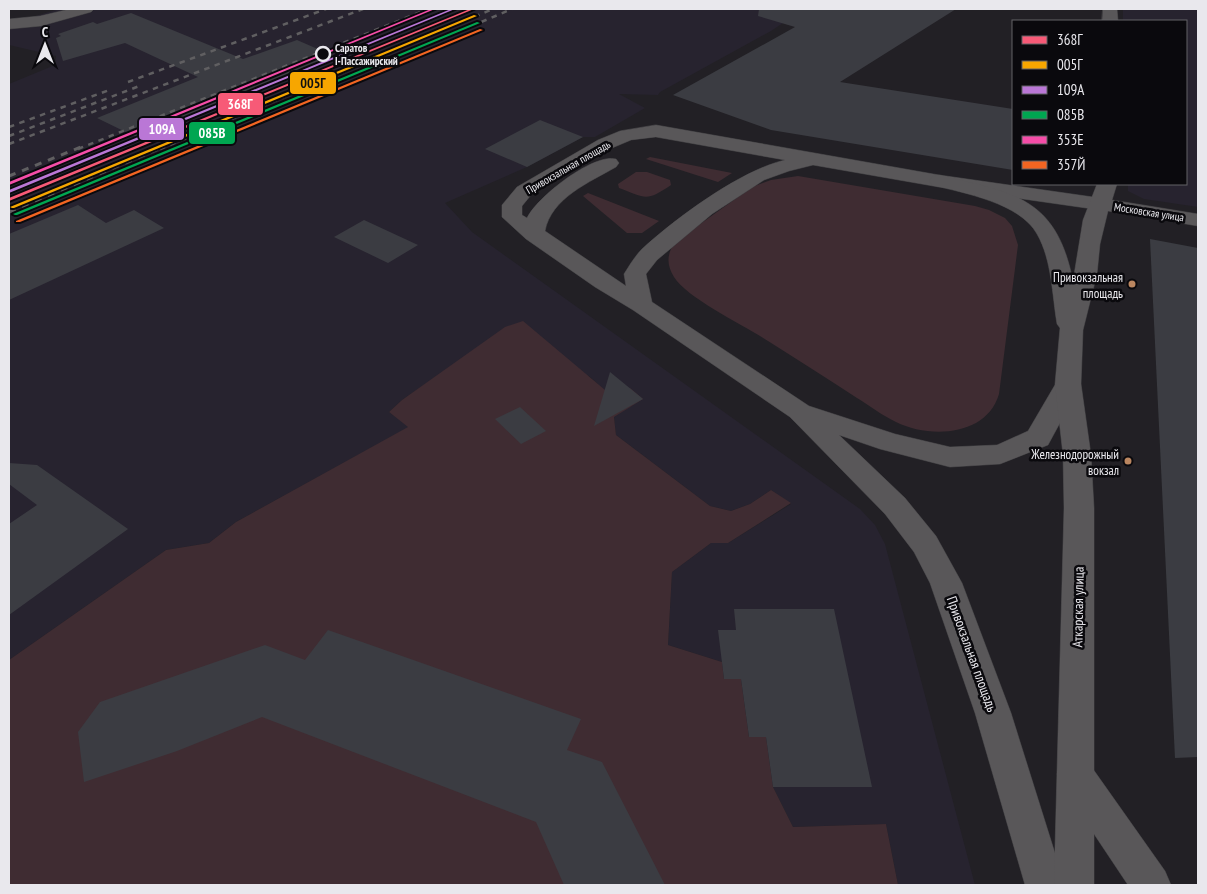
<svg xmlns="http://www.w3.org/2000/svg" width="1207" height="894" font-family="'PT Sans Narrow',sans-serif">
<rect width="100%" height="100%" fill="#222025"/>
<g fill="#27232f">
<polygon points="59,9 893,9 859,29 786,21 771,31 660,92 658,95 619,94 645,108 595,137 583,137 527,167 445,203 472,232 860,509 875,525 885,544 975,885 898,885 886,824 793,827 773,787 766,737 749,737 741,679 724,679 722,662 668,645 672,572 711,543 728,543 791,504 771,490 750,504 731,511 710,506 616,435 614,417 625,409 589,376 440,374 402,400 389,412 409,427 236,522 209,543 166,550 9,660 9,84 55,65 56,56 9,45 9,19 32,17"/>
<polygon points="1123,9 1198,9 1198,207 1144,199 1128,191 1128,184 1186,184 1186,21 1123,21"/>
</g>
<g fill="#3f2c32">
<polygon points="650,157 732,173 718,182 646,159"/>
<path d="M636,172h11l23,8 1,5c-25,17 -25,13 -52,3l-1,-4z"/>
<path d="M798,176l177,30 14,4 16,8 7,8 6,19 -19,149c-12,42 -69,45 -103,28 -13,-6 -26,-16 -39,-24 -29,-19 -59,-38 -89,-57 -24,-16 -80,-42 -94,-64 -8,-13 -7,-23 1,-35l77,-55 19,-7z"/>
<polygon points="588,193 659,221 642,233 627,233 583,196"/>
<polygon points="523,321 611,395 630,388 643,399 614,417 616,435 710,506 731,511 750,504 771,490 791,503 728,543 711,543 672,572 668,645 722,662 724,679 741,679 749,737 766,737 773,787 793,827 886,824 898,885 9,885 9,660 166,550 209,543 236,522 408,427 389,412 402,400 505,327"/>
</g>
<g fill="#3b3c42">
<polygon points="759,9 956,9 840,82 1013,109 1013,170 771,130 673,95 795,27 758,16"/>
<polygon points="131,13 243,59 297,40 336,57 186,120 184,119 138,138 97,118 198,77 125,43 63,61 56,38 61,36 58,34 93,22 97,24"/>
<polygon points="540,120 583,137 527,167 485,149"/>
<polygon points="78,205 106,223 134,210 164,228 9,300 9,234"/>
<polygon points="364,220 418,245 388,263 334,237"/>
<polygon points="1150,239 1198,248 1198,757 1175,758"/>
<polygon points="610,372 643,399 594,426"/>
<polygon points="520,407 546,431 521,444 495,419"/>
<polygon points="9,463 37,465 128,529 9,615 9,524 37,505 9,484"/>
<polygon points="734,609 834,609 872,787 773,787 766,737 749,737 741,679 724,679 718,630 736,630"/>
<polygon points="328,630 581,719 567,750 602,762 665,885 564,885 536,822 262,717 177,751 84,782 78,732 100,702 265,645 305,660"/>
</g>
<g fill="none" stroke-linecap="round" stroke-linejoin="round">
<g stroke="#3e3d40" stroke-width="1">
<g id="minor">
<polygon points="70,9 94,9 91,12 41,26 9,29 9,19 40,16"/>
<path d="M656,125l283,50 161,23 7,2 3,4 -3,4 -7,2 -161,-23 -126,-22 -24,6 -25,9 -52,34 -55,46 -11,14 6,28 157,104 86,28 55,13 47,-2 31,-14 31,-53 9,-2 9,2 4,6 -33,61 -48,19 -50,3 -70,-18 -41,-14 66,63 31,38 26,47 49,130 54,172h-40l-50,-172 -45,-130 -16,-31 -29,-38 -95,-97 -157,-107 -38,-23 -69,-48 -24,-22v-12l15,-18 81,-47 22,-9zM656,137l129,23c-44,10 -109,58 -143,89 -7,7 -13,17 -18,25l2,12 -81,-55c6,-33 45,-49 71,-64l3,-4 -3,-4c-23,-6 -79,38 -89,59l-5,-3v-9l9,-11 81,-47 19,-8z"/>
<polygon points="1075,757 1088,762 1165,871 1171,885 1128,885 1062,786 1057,774 1062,762"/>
</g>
</g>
<g stroke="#3e3d40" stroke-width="1">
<g id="tertiary">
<polygon points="1103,9 1117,9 1118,21 1102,21"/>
<path d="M939,175c74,18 117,21 134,106l10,-61 14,-36h20l-5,16 86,14v12l-90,-15 -8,33 -3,30 -14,56 -2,54 10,71 3,53v377h-40l10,-377 -1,-53 -8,-71 5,-56 -3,-4c-5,-29 -5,-64 -20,-90 -17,-31 -73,-41 -105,-49l-3,-4 3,-4z"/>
</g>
</g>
<use href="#minor" fill="#595759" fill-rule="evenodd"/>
<use href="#tertiary" fill="#595759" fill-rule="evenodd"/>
<g stroke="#605f61" stroke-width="2.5" stroke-dasharray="5.5 5.5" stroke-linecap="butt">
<polyline points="370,69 512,9"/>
<polyline points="128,82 326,9"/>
<polyline points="9,127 112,89"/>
<polyline points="9,136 142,85"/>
<polyline points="9,144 363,9"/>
<polyline points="78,149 428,9"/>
<polyline points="160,149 493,9"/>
</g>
<g stroke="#605f61" stroke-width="3" stroke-dasharray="7 7" stroke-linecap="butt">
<polyline points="9,176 81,147"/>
<polyline points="9,212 163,147"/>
</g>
<g stroke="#0a090d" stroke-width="4">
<polygon id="rail-1" points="470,9 474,9 9,201 9,198"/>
</g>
<g stroke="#0a090d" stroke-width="4">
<polygon id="rail-2" points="474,15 477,16 14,208 12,208 10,207"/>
</g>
<g stroke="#0a090d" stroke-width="4">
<polygon id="rail-3" points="451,9 455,9 9,193 9,190"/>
</g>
<g stroke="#0a090d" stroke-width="4">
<polygon id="rail-4" points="477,22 480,23 17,215 15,215 13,214"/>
</g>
<g stroke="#0a090d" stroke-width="4">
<polygon id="rail-5" points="431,9 435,9 9,185 9,182"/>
</g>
<g stroke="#0a090d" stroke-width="4">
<polygon id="rail-6" points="480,29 483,30 20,222 16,222 16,221"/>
</g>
<use href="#rail-1" fill="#f75a77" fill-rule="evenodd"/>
<use href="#rail-2" fill="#f7a600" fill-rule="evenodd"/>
<use href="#rail-3" fill="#ba77d6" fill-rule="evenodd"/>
<use href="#rail-4" fill="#00a651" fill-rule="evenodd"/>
<use href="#rail-5" fill="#f54da8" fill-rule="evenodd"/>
<use href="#rail-6" fill="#f26522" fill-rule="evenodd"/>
</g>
<circle fill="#0a090d" stroke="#e9e8ed" stroke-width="2.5" cx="323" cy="54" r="7"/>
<g fill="#bb8660" stroke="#0a090d" stroke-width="2">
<circle cx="1132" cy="284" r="4.5"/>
<circle cx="1128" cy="461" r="4.5"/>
</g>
<g text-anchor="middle" stroke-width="5" stroke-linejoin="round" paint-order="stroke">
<g font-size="11" font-weight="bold" fill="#e9e8ed" stroke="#0a090d" text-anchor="start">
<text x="335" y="52">Саратов<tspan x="335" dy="13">I-Пассажирский</tspan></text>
</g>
<g font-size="11" fill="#e9e8ed" stroke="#0a090d">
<text transform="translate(568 167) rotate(-30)" y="4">Привокзальная площадь</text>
<text transform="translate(1149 212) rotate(9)" y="4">Московская улица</text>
</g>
<g font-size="13" fill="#e9e8ed" stroke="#0a090d" text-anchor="end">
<text x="1123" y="282">Привокзальная<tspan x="1123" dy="16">площадь</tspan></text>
<text x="1119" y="459">Железнодорожный<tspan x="1119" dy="16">вокзал</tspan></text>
</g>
<g font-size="14" fill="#e9e8ed" stroke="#0a090d">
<text transform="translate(1078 607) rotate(-89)" y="5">Аткарская улица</text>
<text transform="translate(972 654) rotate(70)" y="5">Привокзальная площадь</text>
</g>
</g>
<g stroke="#0a090d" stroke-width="2">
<rect x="289" y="71" width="48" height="24" rx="5" fill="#f7a600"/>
<rect x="217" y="92" width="47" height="24" rx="5" fill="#f75a77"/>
<rect x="138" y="117" width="47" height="24" rx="5" fill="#ba77d6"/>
<rect x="188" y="121" width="48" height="24" rx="5" fill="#00a651"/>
</g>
<g font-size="14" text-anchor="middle" font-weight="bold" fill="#fff">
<text x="240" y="109">368Г</text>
<text x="162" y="134">109А</text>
<text x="212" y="138">085В</text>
</g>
<g font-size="14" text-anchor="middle" font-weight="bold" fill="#111">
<text x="313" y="88">005Г</text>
</g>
<rect width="1207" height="894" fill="none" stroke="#e9e8ed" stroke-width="20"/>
<rect x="1012" y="20" width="175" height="165" fill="#0a090d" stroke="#636267"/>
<rect x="1022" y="36" width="25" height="8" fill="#f75a77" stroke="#636267"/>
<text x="1057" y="45" font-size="15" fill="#e9e8ed">368Г</text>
<rect x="1022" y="61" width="25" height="8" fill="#f7a600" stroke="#636267"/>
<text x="1057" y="70" font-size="15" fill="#e9e8ed">005Г</text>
<rect x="1022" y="86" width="25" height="8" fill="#ba77d6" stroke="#636267"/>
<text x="1057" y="95" font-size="15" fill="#e9e8ed">109А</text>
<rect x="1022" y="111" width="25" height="8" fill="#00a651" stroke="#636267"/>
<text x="1057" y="120" font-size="15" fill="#e9e8ed">085В</text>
<rect x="1022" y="136" width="25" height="8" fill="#f54da8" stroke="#636267"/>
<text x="1057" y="145" font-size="15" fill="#e9e8ed">353Е</text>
<rect x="1022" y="161" width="25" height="8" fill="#f26522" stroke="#636267"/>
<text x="1057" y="170" font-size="15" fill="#e9e8ed">357Й</text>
<g transform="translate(45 45)" stroke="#0a090d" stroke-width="4" paint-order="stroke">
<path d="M0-4L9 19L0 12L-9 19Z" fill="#e9e8ed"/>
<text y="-8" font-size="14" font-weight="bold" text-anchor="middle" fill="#e9e8ed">С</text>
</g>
</svg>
